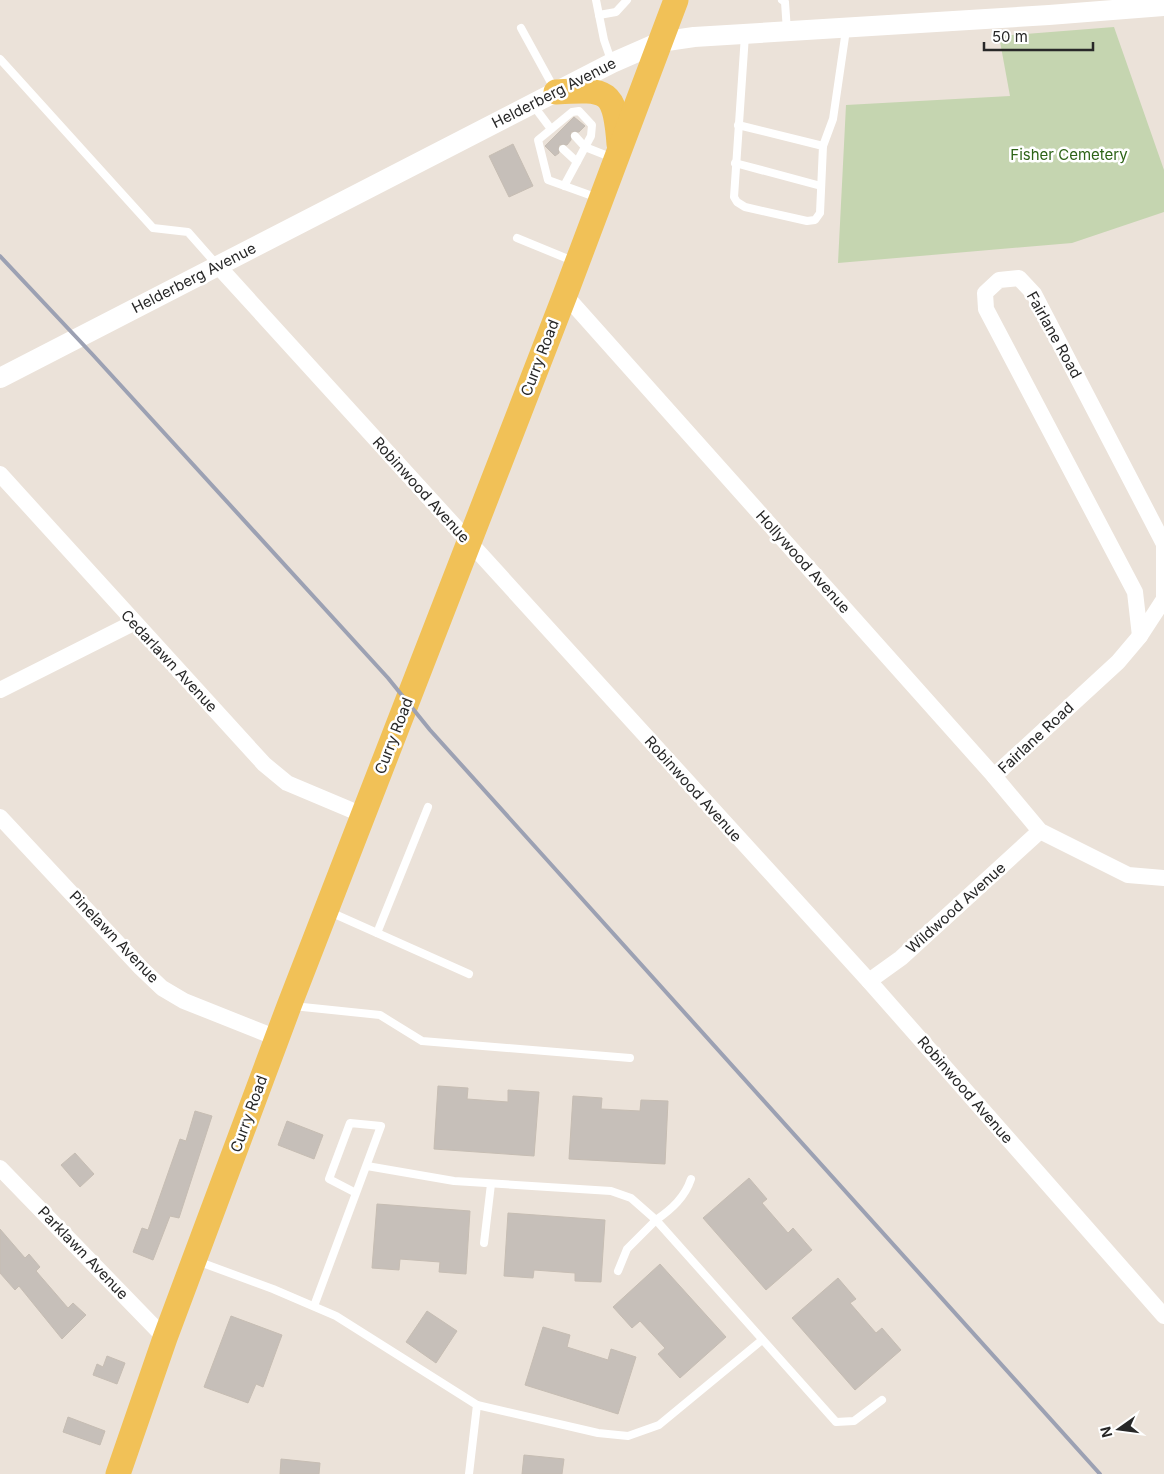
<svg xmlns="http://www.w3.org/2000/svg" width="1164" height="1474" font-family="Inter,sans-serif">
<rect width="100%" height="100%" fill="#ebe2d9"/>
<polygon fill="#c5d5b0" points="1114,27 1164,170 1164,212 1072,243 838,263 846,105 1010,96 999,36"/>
<g fill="#c6bfb9" stroke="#c6bdb3">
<polygon points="574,117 585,126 579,132 571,132 571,140 567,145 559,145 559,153 555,156 545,146"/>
<polygon points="513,144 533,186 509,197 489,156"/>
<polygon points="438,1086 468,1088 467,1099 508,1102 508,1090 539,1092 534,1156 434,1149"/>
<polygon points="573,1096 602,1098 601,1109 640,1111 641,1100 668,1101 665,1164 569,1159"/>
<polygon points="195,1111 212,1116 179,1218 170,1216 153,1260 133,1252 142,1228 148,1230 180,1139 186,1141"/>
<polygon points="287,1121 323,1135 314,1159 278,1145"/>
<polygon points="75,1153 94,1174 80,1187 61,1165"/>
<polygon points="749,1178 767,1199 762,1203 788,1233 793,1228 812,1250 766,1290 703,1218"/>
<polygon points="377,1204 470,1211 466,1274 439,1272 440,1262 400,1259 399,1270 372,1268"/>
<polygon points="508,1213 605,1220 601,1282 575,1281 575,1273 534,1270 533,1278 504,1276"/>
<polygon points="0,1229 25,1258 29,1254 40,1267 36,1271 68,1308 73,1303 86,1315 62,1339 19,1286 15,1290 0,1273"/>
<polygon points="660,1264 726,1337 680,1378 658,1354 665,1348 640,1321 632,1328 613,1307"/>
<polygon points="838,1278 856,1299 850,1303 876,1333 882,1328 901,1350 855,1390 792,1318"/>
<polygon points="427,1311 457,1331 436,1363 406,1342"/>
<polygon points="231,1316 282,1335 263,1387 256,1384 248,1403 204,1387"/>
<polygon points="543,1327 570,1335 567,1347 608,1360 611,1349 636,1357 618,1414 525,1385"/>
<polygon points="107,1356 125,1363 117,1384 93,1375 97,1364 103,1367"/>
<polygon points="68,1417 105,1431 100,1445 63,1432"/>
<polygon points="524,1455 564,1459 562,1474 522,1474"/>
<polygon points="281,1459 320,1463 319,1474 280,1474"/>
</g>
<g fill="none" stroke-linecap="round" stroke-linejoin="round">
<g stroke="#fff" stroke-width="8">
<polyline points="596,0 604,40 612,63"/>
<polyline points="782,0 785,2 787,31"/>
<polyline points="599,15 616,12 627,0"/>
<polyline points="521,28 555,90"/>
<polyline points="745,35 734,197 737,202 745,207 807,221 815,220 820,213 823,146 833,119 846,30"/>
<polyline points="0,59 153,228 188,232 218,266"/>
<polyline points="533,105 551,129"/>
<polyline points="738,125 823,146"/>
<polyline points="575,136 585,147 613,158"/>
<polyline points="563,149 577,162"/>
<polyline points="735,163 821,186"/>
<polyline points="564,186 591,136 592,125 579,111 572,112 538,140 548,180 598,198"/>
<polyline points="517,238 573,261"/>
<polyline points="330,912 469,974"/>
<polyline points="377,933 428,807"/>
<polyline points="293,1006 380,1015 422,1041 630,1058"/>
<polyline points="367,1166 454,1181 611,1191 631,1198 656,1220 627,1249 618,1271"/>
<path d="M691,1179c-6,18 -19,30 -35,41l180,202 18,-1 28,-21"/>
<polyline points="484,1243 491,1184"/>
<polyline points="197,1261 273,1289 336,1316 477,1405 469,1474"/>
<polyline points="314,1306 381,1126 350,1123 329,1179 356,1193"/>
<polyline points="477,1405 598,1433 628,1436 659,1425 762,1340"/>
</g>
<g stroke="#fff" stroke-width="16">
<polyline points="218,266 869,981 1164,1316"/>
<polygon points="1019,278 1034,294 1164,544 1164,599 1140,636 1135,592 986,309 985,293 999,280"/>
<polyline points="565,295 994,776 1040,831 1128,875 1164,878"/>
<polyline points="0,474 264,764 287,783 363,815"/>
<polyline points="0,690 133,623"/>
<polyline points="994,776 1118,662 1140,636"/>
<polyline points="0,817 141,968 162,988 184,1001 277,1038"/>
<polyline points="869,981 901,958 1040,831"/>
<polyline points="0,1168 165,1338"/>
</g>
<polyline stroke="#fff" stroke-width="20" points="0,378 612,63 660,42 694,37 1049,15 1164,6"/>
<g stroke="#f1c157" stroke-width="25">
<path d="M556,92c52,-3 59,-3 63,52"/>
<polyline points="118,1474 165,1338 289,1006 565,295 676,0"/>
</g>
<polyline stroke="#9ca1b3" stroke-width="4" points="0,256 93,355 388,678 430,730 1100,1474"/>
</g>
<g text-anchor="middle" stroke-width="5" stroke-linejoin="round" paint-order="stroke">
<g font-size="15" fill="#282828" stroke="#fff">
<text transform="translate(554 93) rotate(-27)" y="5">Helderberg Avenue</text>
<text transform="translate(194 278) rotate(-27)" y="5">Helderberg Avenue</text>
<text transform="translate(1054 335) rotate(61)" y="5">Fairlane Road</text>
<text transform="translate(540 358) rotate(-69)" y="5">Curry Road</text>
<text transform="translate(421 490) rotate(48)" y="5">Robinwood Avenue</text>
<text transform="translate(803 562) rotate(48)" y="5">Hollywood Avenue</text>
<text transform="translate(169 661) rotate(47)" y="5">Cedarlawn Avenue</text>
<text transform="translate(394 736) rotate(-69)" y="5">Curry Road</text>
<text transform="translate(1036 738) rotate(-43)" y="5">Fairlane Road</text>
<text transform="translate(693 789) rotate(48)" y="5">Robinwood Avenue</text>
<text transform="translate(956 908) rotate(-42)" y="5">Wildwood Avenue</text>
<text transform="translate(114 937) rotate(46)" y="5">Pinelawn Avenue</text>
<text transform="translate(965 1090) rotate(49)" y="5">Robinwood Avenue</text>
<text transform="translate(249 1114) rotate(-70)" y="5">Curry Road</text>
<text transform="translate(83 1253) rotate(46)" y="5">Parklawn Avenue</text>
</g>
<g font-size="15" fill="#2e6418" stroke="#fff">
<text x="1069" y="160">Fisher Cemetery</text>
</g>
</g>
<g transform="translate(1119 1429) rotate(256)" stroke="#ffffff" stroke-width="4" paint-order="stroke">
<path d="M0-4L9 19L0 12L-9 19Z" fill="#282828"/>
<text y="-8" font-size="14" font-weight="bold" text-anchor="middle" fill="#282828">N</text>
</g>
<path d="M984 42v8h109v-8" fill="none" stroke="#282828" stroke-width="2.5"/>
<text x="992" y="42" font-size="15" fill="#282828" stroke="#ffffff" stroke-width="4" paint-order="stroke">50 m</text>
</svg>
